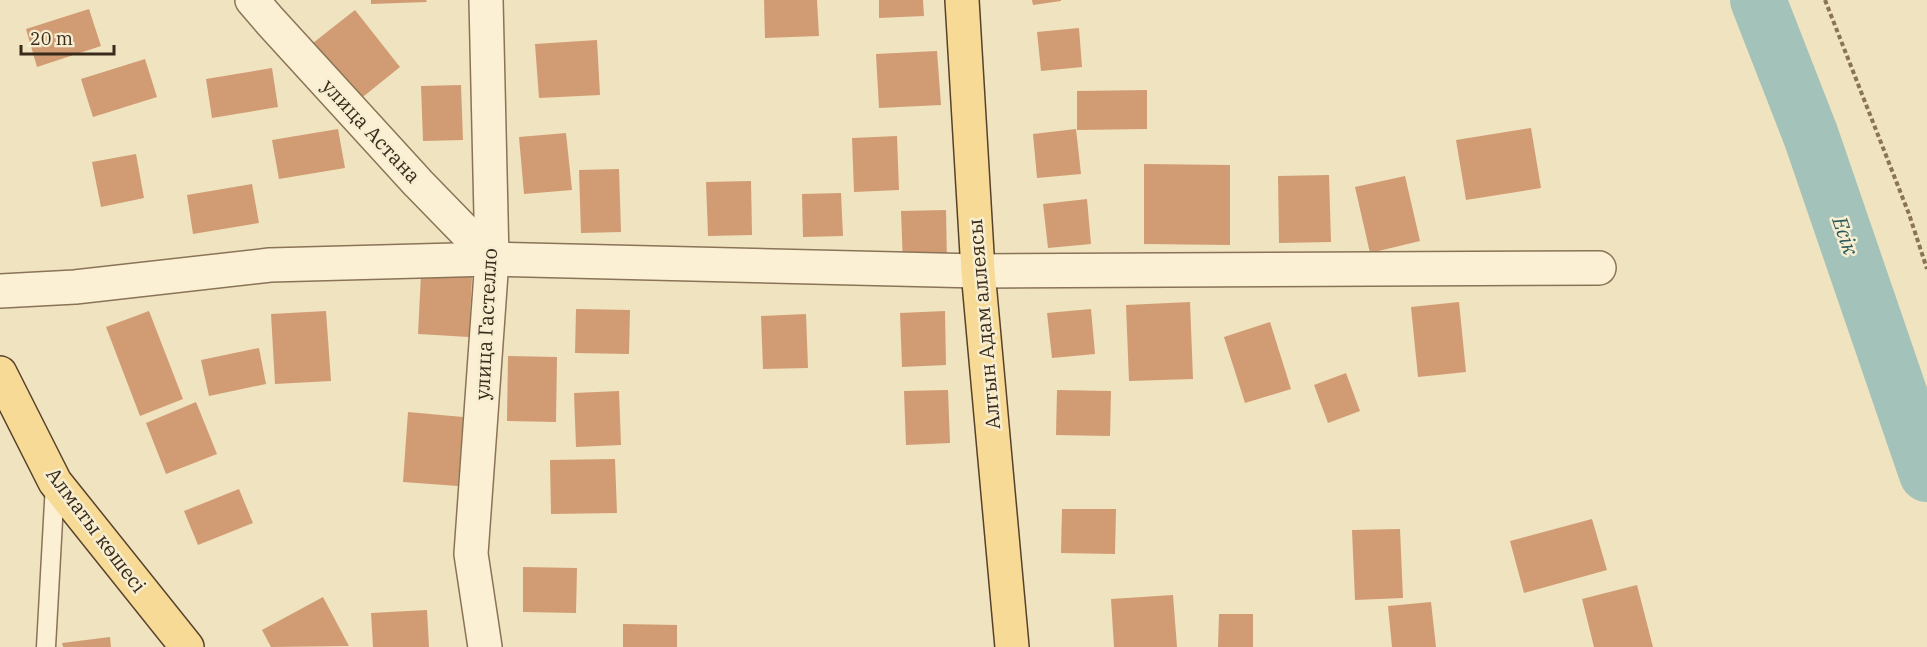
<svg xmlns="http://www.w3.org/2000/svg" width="1927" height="647" font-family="'IBM Plex Serif',serif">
<rect width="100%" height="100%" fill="#f0e3c0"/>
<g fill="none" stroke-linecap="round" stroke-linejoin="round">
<polyline stroke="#a3c2ba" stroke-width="56" points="1758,0 1811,136 1927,474"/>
</g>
<g fill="#d19c73">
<polygon points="371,0 426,0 427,2 371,4"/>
<polygon points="764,0 817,0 819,36 765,38"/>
<polygon points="879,0 923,0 924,16 879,18"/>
<polygon points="1032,0 1061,0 1061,1 1033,5"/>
<polygon points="89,9 101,46 37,67 26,29"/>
<polygon points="355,10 400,67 359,100 313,43"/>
<polygon points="1079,28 1082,67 1041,71 1037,32"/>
<polygon points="597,40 600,95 539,98 535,44"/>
<polygon points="937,51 941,105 879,108 876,54"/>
<polygon points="145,59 157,97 93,117 81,79"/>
<polygon points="272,68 278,107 212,118 206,79"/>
<polygon points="461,85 463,140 423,141 421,86"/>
<polygon points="1147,90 1147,129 1077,130 1077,91"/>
<polygon points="1531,128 1541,188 1466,200 1456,140"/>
<polygon points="338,129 345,168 279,179 272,140"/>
<polygon points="1076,129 1081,174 1037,178 1033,134"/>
<polygon points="566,133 572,190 524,194 519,137"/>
<polygon points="897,136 899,190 854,192 852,138"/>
<polygon points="136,154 144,198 101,207 92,162"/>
<polygon points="1144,164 1230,165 1230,245 1144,244"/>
<polygon points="619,169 621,232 581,233 579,170"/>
<polygon points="1329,175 1331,242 1279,243 1278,176"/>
<polygon points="1405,176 1420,241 1370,253 1355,187"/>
<polygon points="751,181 752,235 708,236 706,182"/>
<polygon points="252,184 259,223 193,234 187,195"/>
<polygon points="841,193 843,236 803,237 802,194"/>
<polygon points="1087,199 1091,244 1048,248 1043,204"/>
<polygon points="946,210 947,263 903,265 901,211"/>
<polygon points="421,274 472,277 469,337 418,334"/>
<polygon points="1190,302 1193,379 1129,381 1126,305"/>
<polygon points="1459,302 1466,372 1418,377 1411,307"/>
<polygon points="576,309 630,310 629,354 575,353"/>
<polygon points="1091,309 1095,354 1052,358 1047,313"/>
<polygon points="149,311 183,399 140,416 106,327"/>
<polygon points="326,311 331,381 275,384 271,314"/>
<polygon points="945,311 946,365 902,367 900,313"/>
<polygon points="806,314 808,368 763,369 761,316"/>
<polygon points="1270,322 1291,389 1245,403 1224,337"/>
<polygon points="259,348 266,384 209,396 201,360"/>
<polygon points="508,356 557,357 556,422 507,421"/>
<polygon points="1346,373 1360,411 1328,423 1314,385"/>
<polygon points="948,390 950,443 906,445 904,391"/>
<polygon points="1057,390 1111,391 1110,436 1056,435"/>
<polygon points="619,391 621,445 576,447 574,393"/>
<polygon points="196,402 217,454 166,474 146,423"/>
<polygon points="408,412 463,417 458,486 403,482"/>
<polygon points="615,459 617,513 551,514 550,460"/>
<polygon points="239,489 253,523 198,545 184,511"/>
<polygon points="1062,509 1116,509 1115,554 1061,553"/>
<polygon points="1592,519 1607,570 1524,593 1510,541"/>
<polygon points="1400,529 1403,598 1355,600 1352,530"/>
<polygon points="523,567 577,568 576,613 523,612"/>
<polygon points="1637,585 1653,647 1594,647 1582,599"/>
<polygon points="1173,595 1177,647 1114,647 1111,599"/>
<polygon points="323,597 349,646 271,647 262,630"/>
<polygon points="1431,602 1436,647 1392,647 1388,606"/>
<polygon points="427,610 429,647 373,647 371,613"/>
<polygon points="1219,614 1253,614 1253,647 1218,647"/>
<polygon points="623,624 677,625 677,647 623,647"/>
<polygon points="110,637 111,647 63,647 62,643"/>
</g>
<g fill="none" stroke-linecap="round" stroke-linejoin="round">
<g stroke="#8a7357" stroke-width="21">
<polyline id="lane" points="46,647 55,484"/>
</g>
<g stroke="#8a7357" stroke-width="36">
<g id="street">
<polyline points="252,0 270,21 418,183 492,259"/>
<polyline points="0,291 75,287 270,265 492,259 978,271 1599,268"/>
<polyline points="485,647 471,554 492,259 486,0"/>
</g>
</g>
<g stroke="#58412b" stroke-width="36">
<g id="primary">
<polyline points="962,0 978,271 1012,647"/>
<polyline points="0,373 55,482 187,647"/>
</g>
</g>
<polyline stroke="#8a7357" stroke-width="4" stroke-dasharray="4.5 3" stroke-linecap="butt" points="1825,0 1909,214 1927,269"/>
<use href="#lane" stroke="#fbf0d3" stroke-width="18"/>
<use href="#street" stroke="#fbf0d3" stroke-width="33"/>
<use href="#primary" stroke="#f6da95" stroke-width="33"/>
</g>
<g text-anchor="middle" stroke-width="5" stroke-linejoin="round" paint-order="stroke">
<g font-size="20" fill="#392b1c" stroke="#f7edd0">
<text transform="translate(371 131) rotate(47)" y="7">улица Астана</text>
<text transform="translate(486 324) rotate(-87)" y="7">улица Гастелло</text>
<text transform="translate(984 324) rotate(-95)" y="7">Алтын Адам аллеясы</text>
<text transform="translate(96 530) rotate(53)" y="7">Алматы көшесі</text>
</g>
<g font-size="21" font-style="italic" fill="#2a5a58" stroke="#f7edd0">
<text transform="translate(1845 236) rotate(71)" y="7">Есік</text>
</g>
</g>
<path d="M21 45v9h93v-9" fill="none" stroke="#392b1c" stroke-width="3"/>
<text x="30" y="45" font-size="18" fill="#392b1c" stroke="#f7edd0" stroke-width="4.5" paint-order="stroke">20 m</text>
</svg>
